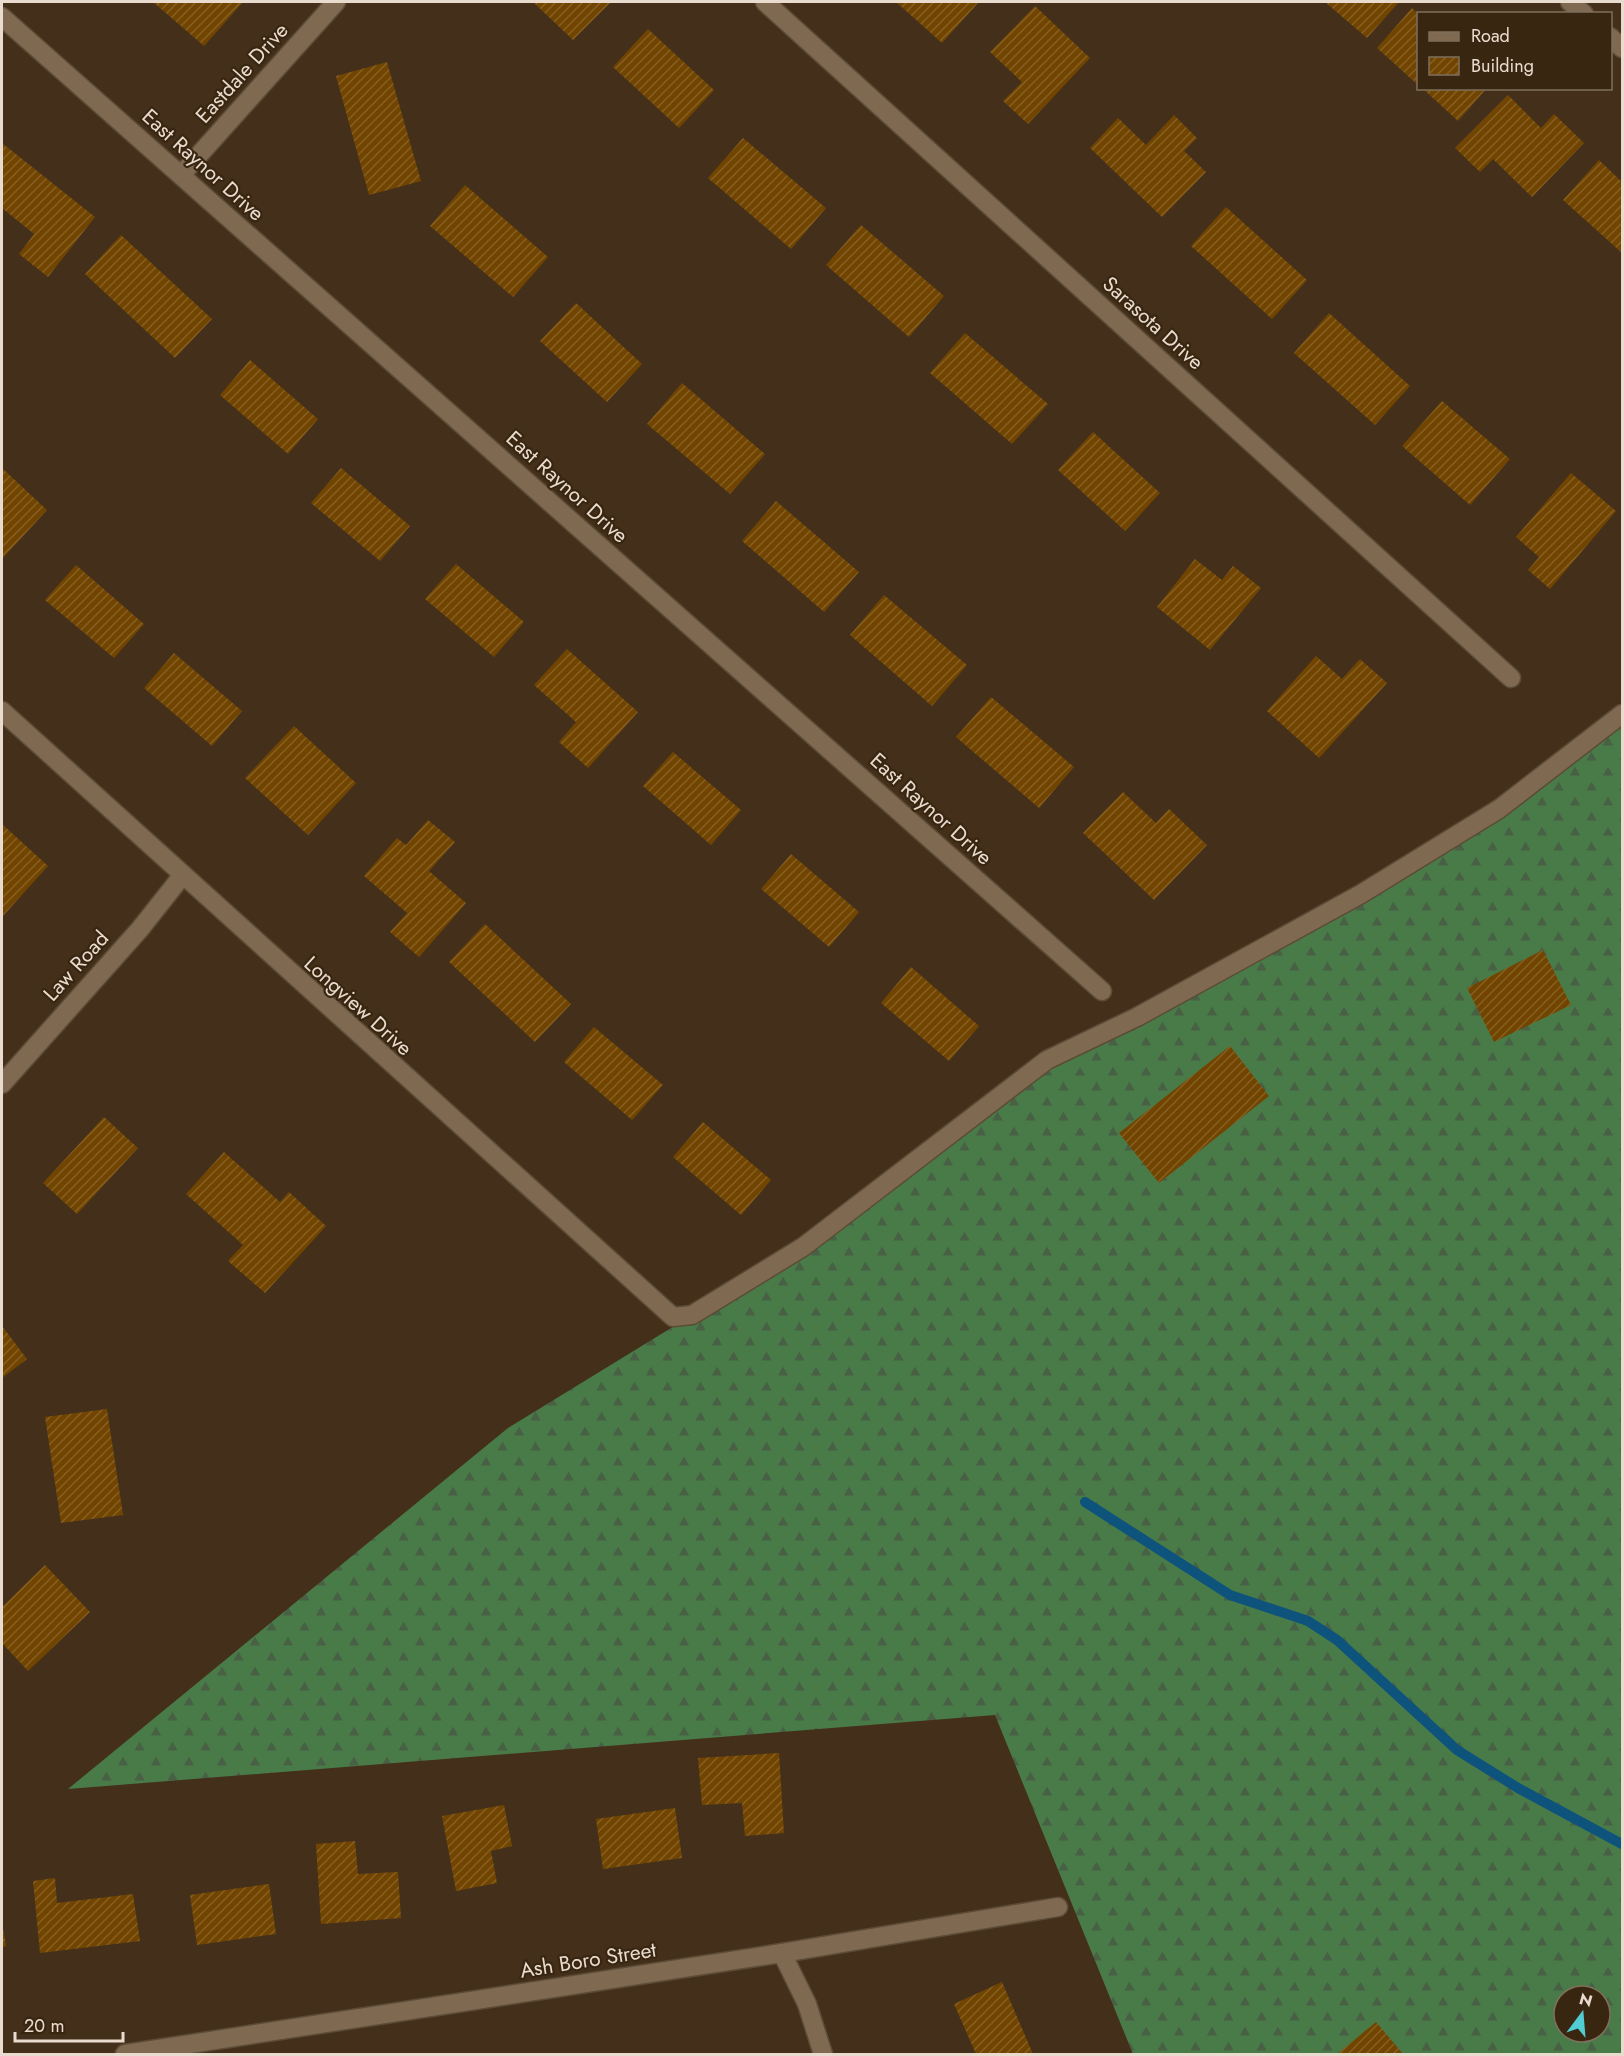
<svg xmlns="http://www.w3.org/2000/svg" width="1624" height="2056" font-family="Jost,sans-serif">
<defs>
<pattern id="forest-firs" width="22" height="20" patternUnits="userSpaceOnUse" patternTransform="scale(1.5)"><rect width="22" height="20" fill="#497b49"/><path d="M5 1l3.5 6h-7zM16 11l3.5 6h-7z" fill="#486144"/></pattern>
<pattern id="building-hatch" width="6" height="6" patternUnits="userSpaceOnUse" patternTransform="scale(1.5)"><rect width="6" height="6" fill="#714500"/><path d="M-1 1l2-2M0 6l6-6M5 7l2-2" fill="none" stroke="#855f24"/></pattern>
</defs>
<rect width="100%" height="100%" fill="#44301a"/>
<path fill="url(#forest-firs)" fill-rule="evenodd" d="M1622,714v1340h-489l-138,-339 -927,74 440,-361 295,-181 244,-187 304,-160zM1564,1996h36v36h-36z"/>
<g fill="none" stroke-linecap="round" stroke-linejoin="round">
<polyline stroke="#0d537c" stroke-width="10" points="1085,1502 1230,1595 1308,1621 1337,1640 1457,1750 1518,1788 1622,1844"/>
</g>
<g fill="url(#building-hatch)">
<polygon points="153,2 243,2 204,46"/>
<polygon points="533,2 611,2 573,40"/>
<polygon points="896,2 976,2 978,3 942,43"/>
<polygon points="1325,2 1399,2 1367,38"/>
<polygon points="1035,6 1090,58 1028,124 1003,101 1022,82 990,52"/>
<polygon points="1412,8 1418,14 1418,85 1377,48"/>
<polygon points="648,29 714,90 679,128 613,67"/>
<polygon points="387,62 421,181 369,195 336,76"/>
<polygon points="1422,88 1487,88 1458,121"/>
<polygon points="1508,95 1541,128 1554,114 1584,143 1532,197 1493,159 1480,172 1455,148"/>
<polygon points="1174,115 1197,138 1184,151 1206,172 1162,217 1090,148 1118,118 1146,145"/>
<polygon points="743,138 826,208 791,249 708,178"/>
<polygon points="2,143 95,217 48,277 19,254 34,234 2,208"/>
<polygon points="1599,160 1622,182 1622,253 1563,200"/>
<polygon points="465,185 548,257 513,297 430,226"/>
<polygon points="1226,207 1307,280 1272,319 1191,246"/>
<polygon points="861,225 944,296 909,337 826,265"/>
<polygon points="121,235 212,319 175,358 85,274"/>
<polygon points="576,303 642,364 607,402 540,341"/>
<polygon points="1329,313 1410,386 1375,425 1294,353"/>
<polygon points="965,333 1048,404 1012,444 930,373"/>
<polygon points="250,360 318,419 288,454 220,395"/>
<polygon points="682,383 765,454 730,494 647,424"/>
<polygon points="1442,401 1510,459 1470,505 1402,446"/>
<polygon points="1093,432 1160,493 1125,531 1058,470"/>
<polygon points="2,468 47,510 2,559"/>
<polygon points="341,468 410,526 380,561 311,503"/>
<polygon points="1571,473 1616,511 1550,589 1528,570 1539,557 1516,537"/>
<polygon points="776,501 859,572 824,612 742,541"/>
<polygon points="1195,559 1222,580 1233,566 1261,588 1210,650 1157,607"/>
<polygon points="456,564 524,622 494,657 425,599"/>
<polygon points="76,565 144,624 114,658 45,600"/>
<polygon points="884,595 967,665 932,706 850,635"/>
<polygon points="567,649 638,712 588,768 559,742 576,722 534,685"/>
<polygon points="174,653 242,711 212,746 144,688"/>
<polygon points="1316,656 1342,679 1360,659 1387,683 1319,758 1267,711"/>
<polygon points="991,697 1074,767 1039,808 956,737"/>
<polygon points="294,726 356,783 308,835 245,778"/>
<polygon points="673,752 741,810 711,845 643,786"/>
<polygon points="1123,792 1156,823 1169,809 1207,845 1154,900 1083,833"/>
<polygon points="428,820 455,842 429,871 466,903 419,957 390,932 407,913 364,876 397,838 406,845"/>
<polygon points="2,824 48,866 2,917"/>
<polygon points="791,854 859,912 829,947 761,889"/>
<polygon points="485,924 571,1004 535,1042 449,962"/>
<polygon points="1543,950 1571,1005 1494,1042 1467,988"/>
<polygon points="911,967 979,1026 949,1061 881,1003"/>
<polygon points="594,1027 663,1085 632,1120 564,1062"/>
<polygon points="1230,1046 1269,1096 1159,1183 1119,1133"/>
<polygon points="104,1117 138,1148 77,1214 43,1183"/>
<polygon points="703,1122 771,1180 741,1215 673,1157"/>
<polygon points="224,1152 280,1202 289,1192 326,1226 265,1293 228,1261 243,1245 186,1194"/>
<polygon points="2,1326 27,1359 2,1378"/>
<polygon points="107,1409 123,1515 61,1523 45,1417"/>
<polygon points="45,1565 90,1612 28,1671 2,1643 2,1607"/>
<polygon points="779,1753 784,1833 745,1836 742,1803 702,1805 698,1758"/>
<polygon points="504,1805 512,1846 491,1851 497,1883 456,1891 442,1816"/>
<polygon points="675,1808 682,1858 603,1869 596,1819"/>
<polygon points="355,1841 358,1874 398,1872 401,1918 321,1924 316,1844"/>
<polygon points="55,1878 57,1903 133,1894 140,1941 40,1953 33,1881"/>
<polygon points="269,1884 276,1934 197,1945 190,1895"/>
<polygon points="2,1922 6,1946 2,1947"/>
<polygon points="1002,1982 1033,2054 976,2054 954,2004"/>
<polygon points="1376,2022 1403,2054 1337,2054"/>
</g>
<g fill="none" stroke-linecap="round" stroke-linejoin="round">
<g stroke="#5c4b37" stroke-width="21">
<g id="minor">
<polyline points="765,2 1511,678"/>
<polyline points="1570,2 1584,14"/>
<polyline points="2,17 1102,991"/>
<polyline points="1610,37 1622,48"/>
<polyline points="181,175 336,2"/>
<polyline points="2,711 673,1317 692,1315 803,1247 1047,1060 1137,1017 1361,894 1499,809 1622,714"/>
<polyline points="2,1084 140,929 182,876"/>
<polyline points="782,1953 807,2004 823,2054"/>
<polyline points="125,2054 782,1953 1058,1907"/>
</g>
</g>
<use href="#minor" stroke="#7f6951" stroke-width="18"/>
</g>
<g text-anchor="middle" stroke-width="4.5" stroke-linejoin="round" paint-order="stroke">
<g font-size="21" fill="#e9dccf" stroke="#392610">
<text transform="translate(242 73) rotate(-48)" y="7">Eastdale Drive</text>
<text transform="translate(203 165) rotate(42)" y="7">East Raynor Drive</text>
<text transform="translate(1153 323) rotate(42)" y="7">Sarasota Drive</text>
<text transform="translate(567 487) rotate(42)" y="7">East Raynor Drive</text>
<text transform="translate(931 809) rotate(42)" y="7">East Raynor Drive</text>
<text transform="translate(76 966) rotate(-48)" y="7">Law Road</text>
<text transform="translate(358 1006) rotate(42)" y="7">Longview Drive</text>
<text transform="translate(588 1960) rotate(-9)" y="7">Ash Boro Street</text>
</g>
</g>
<rect width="1624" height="2056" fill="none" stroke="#e9dccf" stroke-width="6"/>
<rect x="1417" y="12" width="195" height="78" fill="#392610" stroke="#7f6f5c" stroke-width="1.5"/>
<rect x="1429" y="32" width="30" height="9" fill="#7f6951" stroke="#7f6f5c" stroke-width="1.5"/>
<text x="1471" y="42" font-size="18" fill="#e9dccf">Road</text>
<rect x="1429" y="57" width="30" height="18" fill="url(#building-hatch)" stroke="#7f6f5c" stroke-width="1.5"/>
<text x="1471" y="72" font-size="18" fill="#e9dccf">Building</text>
<g transform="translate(1582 2014) rotate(16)"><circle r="28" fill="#392610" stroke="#7f6f5c" stroke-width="1.5"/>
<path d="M0-4.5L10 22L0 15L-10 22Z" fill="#51ccd2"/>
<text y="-9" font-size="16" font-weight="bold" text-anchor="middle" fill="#e9dccf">N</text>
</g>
<path d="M15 2032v9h108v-9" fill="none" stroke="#e9dccf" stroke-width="3"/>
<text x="24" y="2032" font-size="18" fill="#e9dccf" stroke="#392610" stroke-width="4.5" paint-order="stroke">20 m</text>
</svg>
